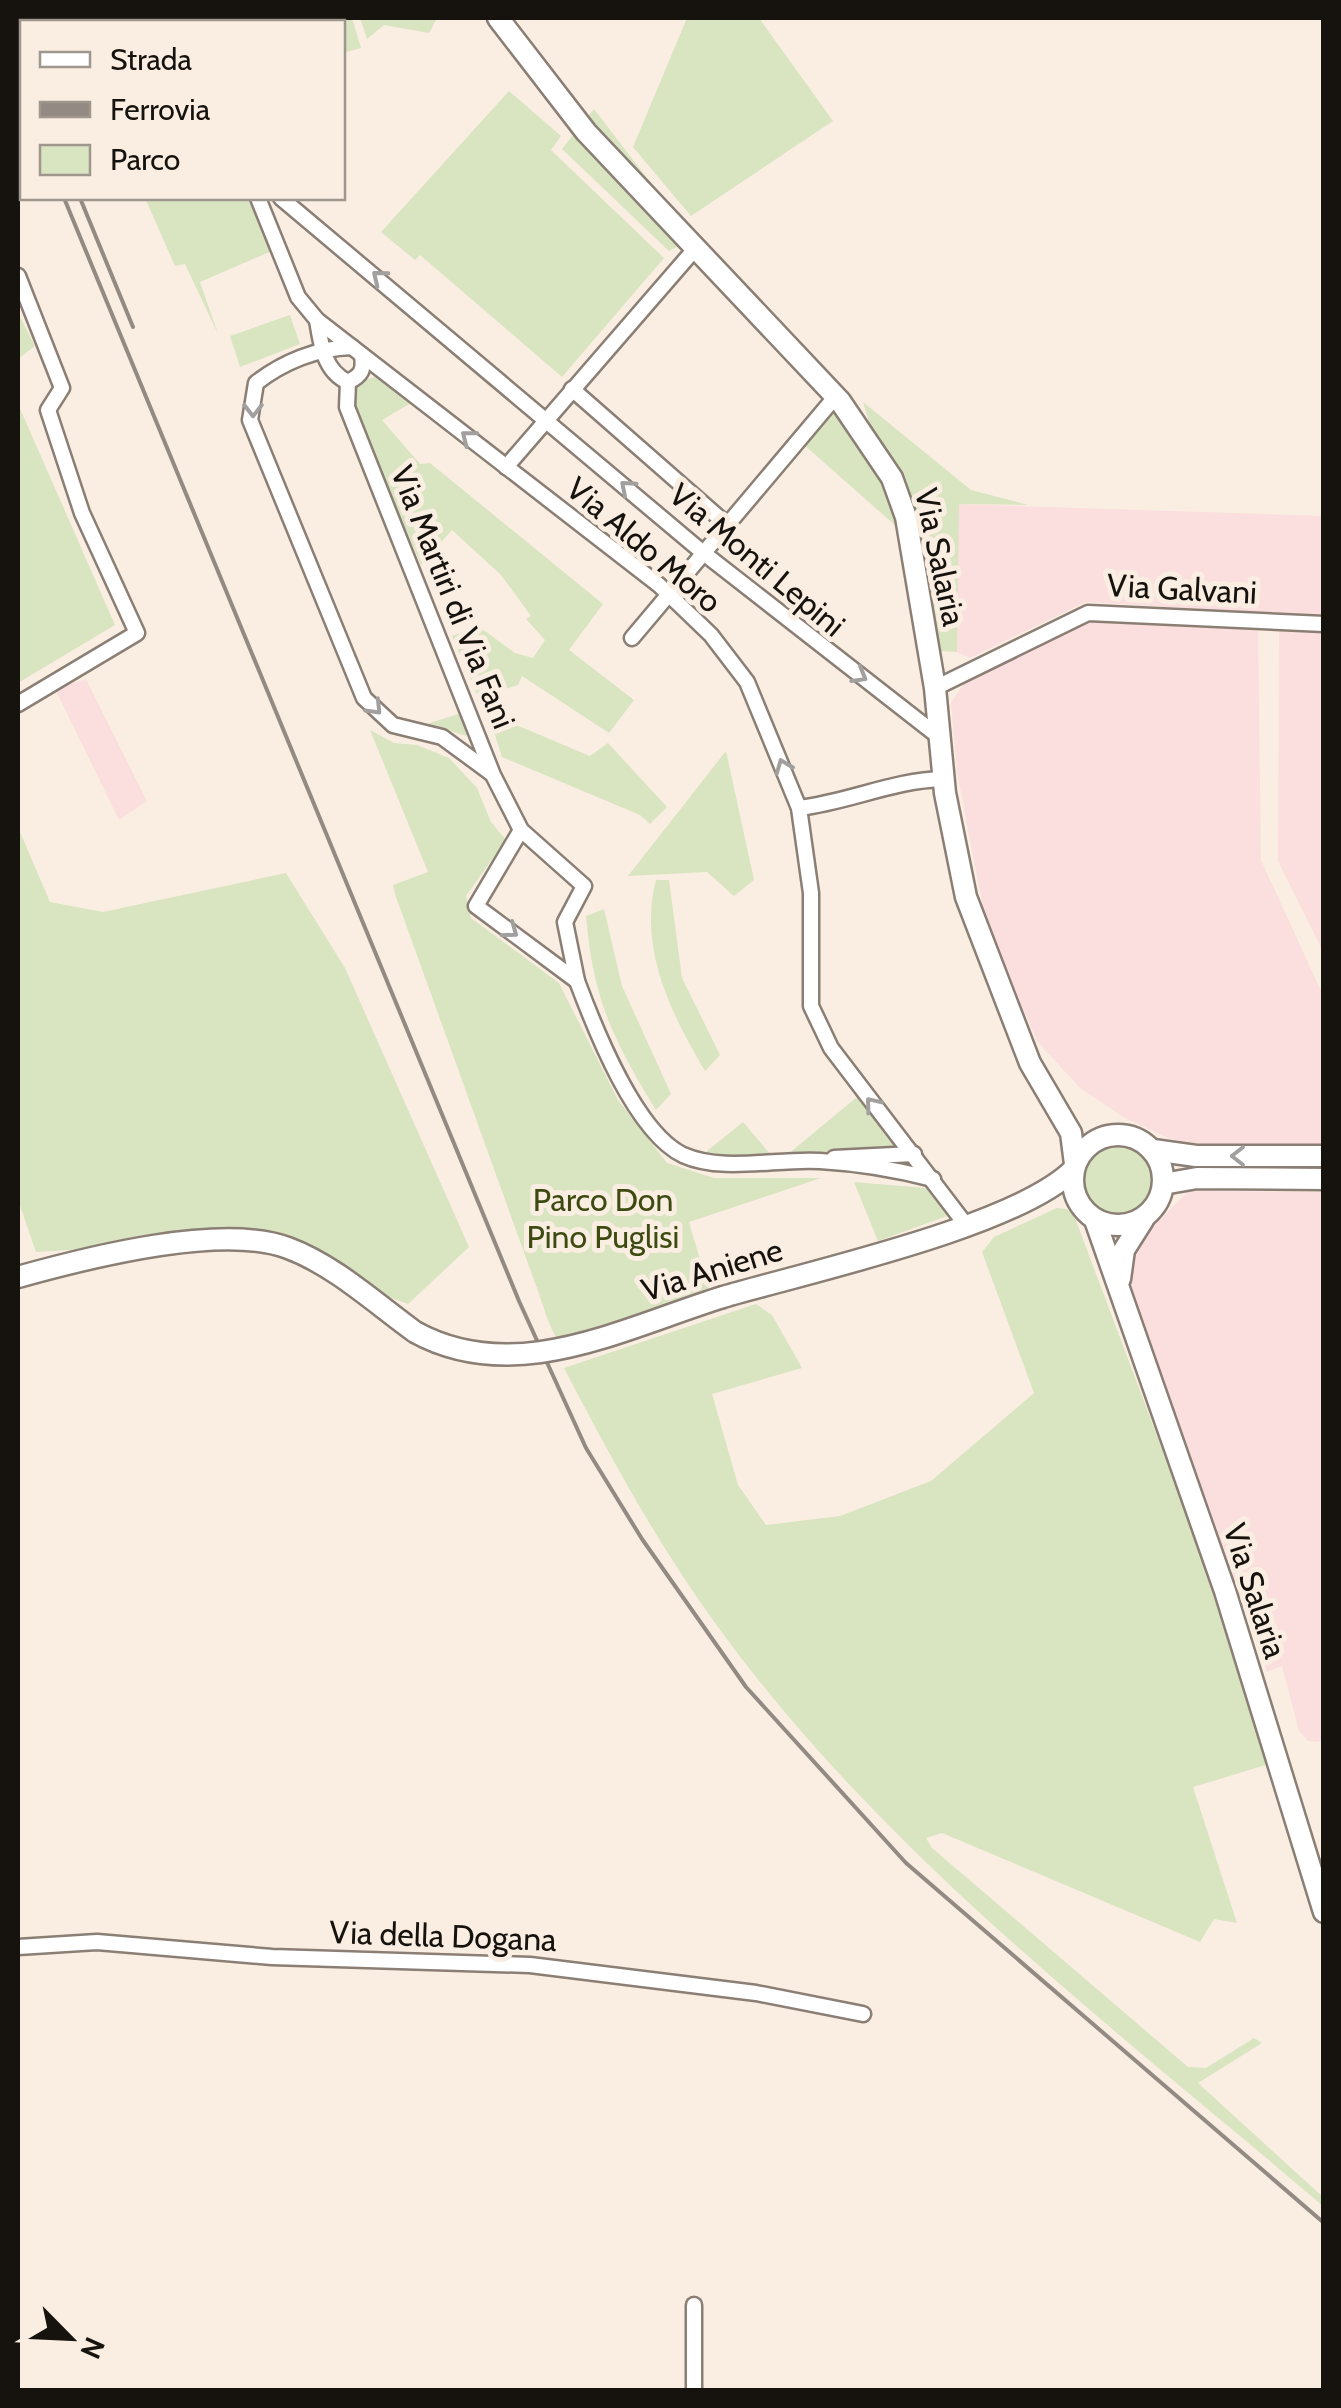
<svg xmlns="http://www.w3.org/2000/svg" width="1341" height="2408" font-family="Cabin,sans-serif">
<rect width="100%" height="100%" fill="#faeee2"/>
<g fill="#fadfde">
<polygon points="958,504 1323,516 1323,616 1086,602 970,658 957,652"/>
<polygon points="1096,620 1258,627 1261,860 1323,995 1323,1146 1205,1148 1168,1138 1123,1117 1080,1088 1037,1041 986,923 957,772 951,703 969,676"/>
<polygon points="1279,628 1323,630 1323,951 1278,861"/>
<polygon points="86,679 147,801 119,820 55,689"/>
<polygon points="1189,1191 1323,1192 1324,1739 1318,1742 1308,1741 1299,1731 1282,1666 1267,1672 1131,1289 1132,1247"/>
</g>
<g fill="#d9e4c1">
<polygon points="320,18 352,18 361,48 343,53 342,22 322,22"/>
<polygon points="360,18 437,18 429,33 384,25 367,39"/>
<polygon points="687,18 759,18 833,121 691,216 633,147"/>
<polygon points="509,91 561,136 551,150 664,258 562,377 420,255 415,260 381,232"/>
<polygon points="594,109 693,238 669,251 562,149"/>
<polygon points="145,198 252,198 274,250 200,282 218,334 185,264 175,266"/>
<polygon points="18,313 35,346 18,359"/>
<polygon points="290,315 300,344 240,367 230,336"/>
<polygon points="381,375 411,403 382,420 420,464 430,463 603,604 569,650 634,700 609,733 522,676 518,685 478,697 452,636 478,626 515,653 533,658 545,640 526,619 531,616 501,575 452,530 421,565 350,398 351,384"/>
<polygon points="863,402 971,490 1028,505 959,504 957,652 940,651"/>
<polygon points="836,403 877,464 897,527 802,443"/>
<polygon points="18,404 115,625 18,683"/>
<polygon points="488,713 590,756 608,743 667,807 650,824 640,815 502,757"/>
<polygon points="458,714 469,730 466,736 427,724"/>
<path d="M370,730l24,13 23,2 32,13 28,30 14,34 15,18 -40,56 5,22 88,65 59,117 49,63 47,15h107l-132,44 20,68 -151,50c-11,-16 -15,-38 -23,-57l-140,-389 -2,-9 35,-13z"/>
<polygon points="726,751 754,880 734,896 707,872 628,876"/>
<polygon points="20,832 50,902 103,912 286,873 345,968 469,1247 408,1304 234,1240 36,1252 18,1200"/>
<path d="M656,880h13l13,98 38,77 -15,16c-34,-57 -67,-124 -49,-191z"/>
<path d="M604,909l18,77 49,108 -15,16c-43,-70 -63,-111 -70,-194z"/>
<polygon points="857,1097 895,1146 787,1155"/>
<polygon points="743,1122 771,1155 702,1155"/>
<circle cx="1119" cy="1182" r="35"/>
<polygon points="854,1182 926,1188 947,1216 878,1241"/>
<path d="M1057,1208l10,1 8,9 108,287 86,259 -76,23 44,136 -23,-4 -14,23 -258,-109 -16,5 6,10 256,219 18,1 48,-30 8,5 -64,40 125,114v9c-211,-180 -440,-352 -605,-579 -60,-82 -107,-169 -154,-259l192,-64 16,11 30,53 -90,26 26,91 28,40 74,-9 91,-35 103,-88 -52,-141 12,-15z"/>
</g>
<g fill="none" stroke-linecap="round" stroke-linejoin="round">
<g stroke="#8b7f75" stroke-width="19">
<g id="street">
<polyline points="183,18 185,22"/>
<polyline points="258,198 298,297 317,320 659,585 711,635 747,682 799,808 811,893 811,1006 831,1048 966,1225"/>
<polyline points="281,198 701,551 938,736"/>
<polyline points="18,276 62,388 48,410 82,513 137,633 18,704"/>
<path d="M317,320c4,25 7,51 31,62 14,-7 16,-12 14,-27"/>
<path d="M352,347c-35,1 -69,15 -96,36l-6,37 114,278 29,27 49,12 49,36"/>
<polyline points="348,382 347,407 493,775 521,830 584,886 565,922 577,981 476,906 521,830"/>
<polyline points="572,389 725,523"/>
<polyline points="506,467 694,250"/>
<polyline points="632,638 836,396"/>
<polyline points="935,688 1088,613 1324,624"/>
<path d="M799,808c50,-6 95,-28 144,-29"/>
<path d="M577,981c18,48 58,151 106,174 40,18 95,3 137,6 37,2 78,9 113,18"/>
<polyline points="834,1158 914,1154"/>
<polyline points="18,1947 97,1942 272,1957 530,1965 756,1993 863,2014"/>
<polyline points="694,2390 694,2305"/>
</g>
</g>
<g stroke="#8b7f75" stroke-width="25">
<g id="secondary">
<polyline points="498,18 586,132 840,401 892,478 906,517 935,688 945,793 966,897 1030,1063 1071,1133 1075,1164"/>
<circle cx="1118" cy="1180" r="45"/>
<polyline points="1153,1150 1196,1156 1324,1156"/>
<polyline points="1163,1184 1197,1178 1324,1179"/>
<polyline points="1095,1220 1225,1591 1324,1912"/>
<path d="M18,1277c68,-19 203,-54 270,-29 46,17 87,55 127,84"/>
<polyline points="1120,1279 1124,1250 1143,1220"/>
<path d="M723,1297c85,-25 292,-70 350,-127"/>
</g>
</g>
<use href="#street" stroke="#fff" stroke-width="14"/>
<use href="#secondary" stroke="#fff" stroke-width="20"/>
<g stroke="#938b83" stroke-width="4">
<polyline points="18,47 22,59"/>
<polyline points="18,83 22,95"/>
<polyline points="64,198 519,1301 586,1448 642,1539 746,1687 906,1863 1324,2223"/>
<polyline points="80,198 133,327"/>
</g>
<g stroke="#8b7f75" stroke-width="25" stroke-linecap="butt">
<path id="secondary-bridge" d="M415,1332c100,55 208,-4 308,-35"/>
</g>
<use href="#secondary-bridge" stroke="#fff" stroke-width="20"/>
</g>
<defs><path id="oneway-chevron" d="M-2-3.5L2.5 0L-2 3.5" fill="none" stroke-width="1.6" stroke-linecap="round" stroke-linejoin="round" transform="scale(2.5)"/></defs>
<g stroke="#a2a09f">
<use href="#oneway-chevron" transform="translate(379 277) rotate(-141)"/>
<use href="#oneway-chevron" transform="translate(253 410) rotate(90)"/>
<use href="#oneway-chevron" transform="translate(468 437) rotate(-142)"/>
<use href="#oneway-chevron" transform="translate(627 487) rotate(-139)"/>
<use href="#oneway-chevron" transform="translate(860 676) rotate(30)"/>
<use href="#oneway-chevron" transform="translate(375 708) rotate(46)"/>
<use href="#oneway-chevron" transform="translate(783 766) rotate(-111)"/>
<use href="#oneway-chevron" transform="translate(511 931) rotate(36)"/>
<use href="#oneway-chevron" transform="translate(872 1104) rotate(-129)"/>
<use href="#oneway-chevron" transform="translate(1238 1156) rotate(-180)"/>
</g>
<g text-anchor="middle" stroke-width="10" stroke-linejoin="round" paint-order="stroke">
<g font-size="32" fill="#16120e" stroke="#faeee2">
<text transform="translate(644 545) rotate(40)" y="11">Via Aldo Moro</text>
<text transform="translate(940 557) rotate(78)" y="11">Via Salaria</text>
<text transform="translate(757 560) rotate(40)" y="11">Via Monti Lepini</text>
<text transform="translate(1182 589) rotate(3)" y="11">Via Galvani</text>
<text transform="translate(453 597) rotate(68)" y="11">Via Martiri di Via Fani</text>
<text transform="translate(712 1270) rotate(-17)" y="11">Via Aniene</text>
<text transform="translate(1255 1591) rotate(72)" y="11">Via Salaria</text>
<text transform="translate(443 1936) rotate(2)" y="11">Via della Dogana</text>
</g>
<g font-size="32" fill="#3d4a10" stroke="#faeee2">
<text x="603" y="1211">Parco Don<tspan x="603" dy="37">Pino Puglisi</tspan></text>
</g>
</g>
<rect width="1341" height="2408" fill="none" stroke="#16120e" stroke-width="40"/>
<rect x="20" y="20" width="325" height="180" fill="#faeee2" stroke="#9f968d" stroke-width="2.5"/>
<rect x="40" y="52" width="50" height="15" fill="#ffffff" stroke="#9f968d" stroke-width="2.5"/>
<text x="110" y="70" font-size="30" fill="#16120e">Strada</text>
<rect x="40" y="102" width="50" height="15" fill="#938b83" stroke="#9f968d" stroke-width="2.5"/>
<text x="110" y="120" font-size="30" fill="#16120e">Ferrovia</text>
<rect x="40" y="145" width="50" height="30" fill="#d9e4c1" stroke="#9f968d" stroke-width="2.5"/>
<text x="110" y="170" font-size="30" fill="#16120e">Parco</text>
<g transform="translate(70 2338) rotate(114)" stroke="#faeee2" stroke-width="8" paint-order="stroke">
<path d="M0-8L18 38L0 25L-18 38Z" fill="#16120e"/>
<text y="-15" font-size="28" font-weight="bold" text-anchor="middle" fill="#16120e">N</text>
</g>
</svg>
